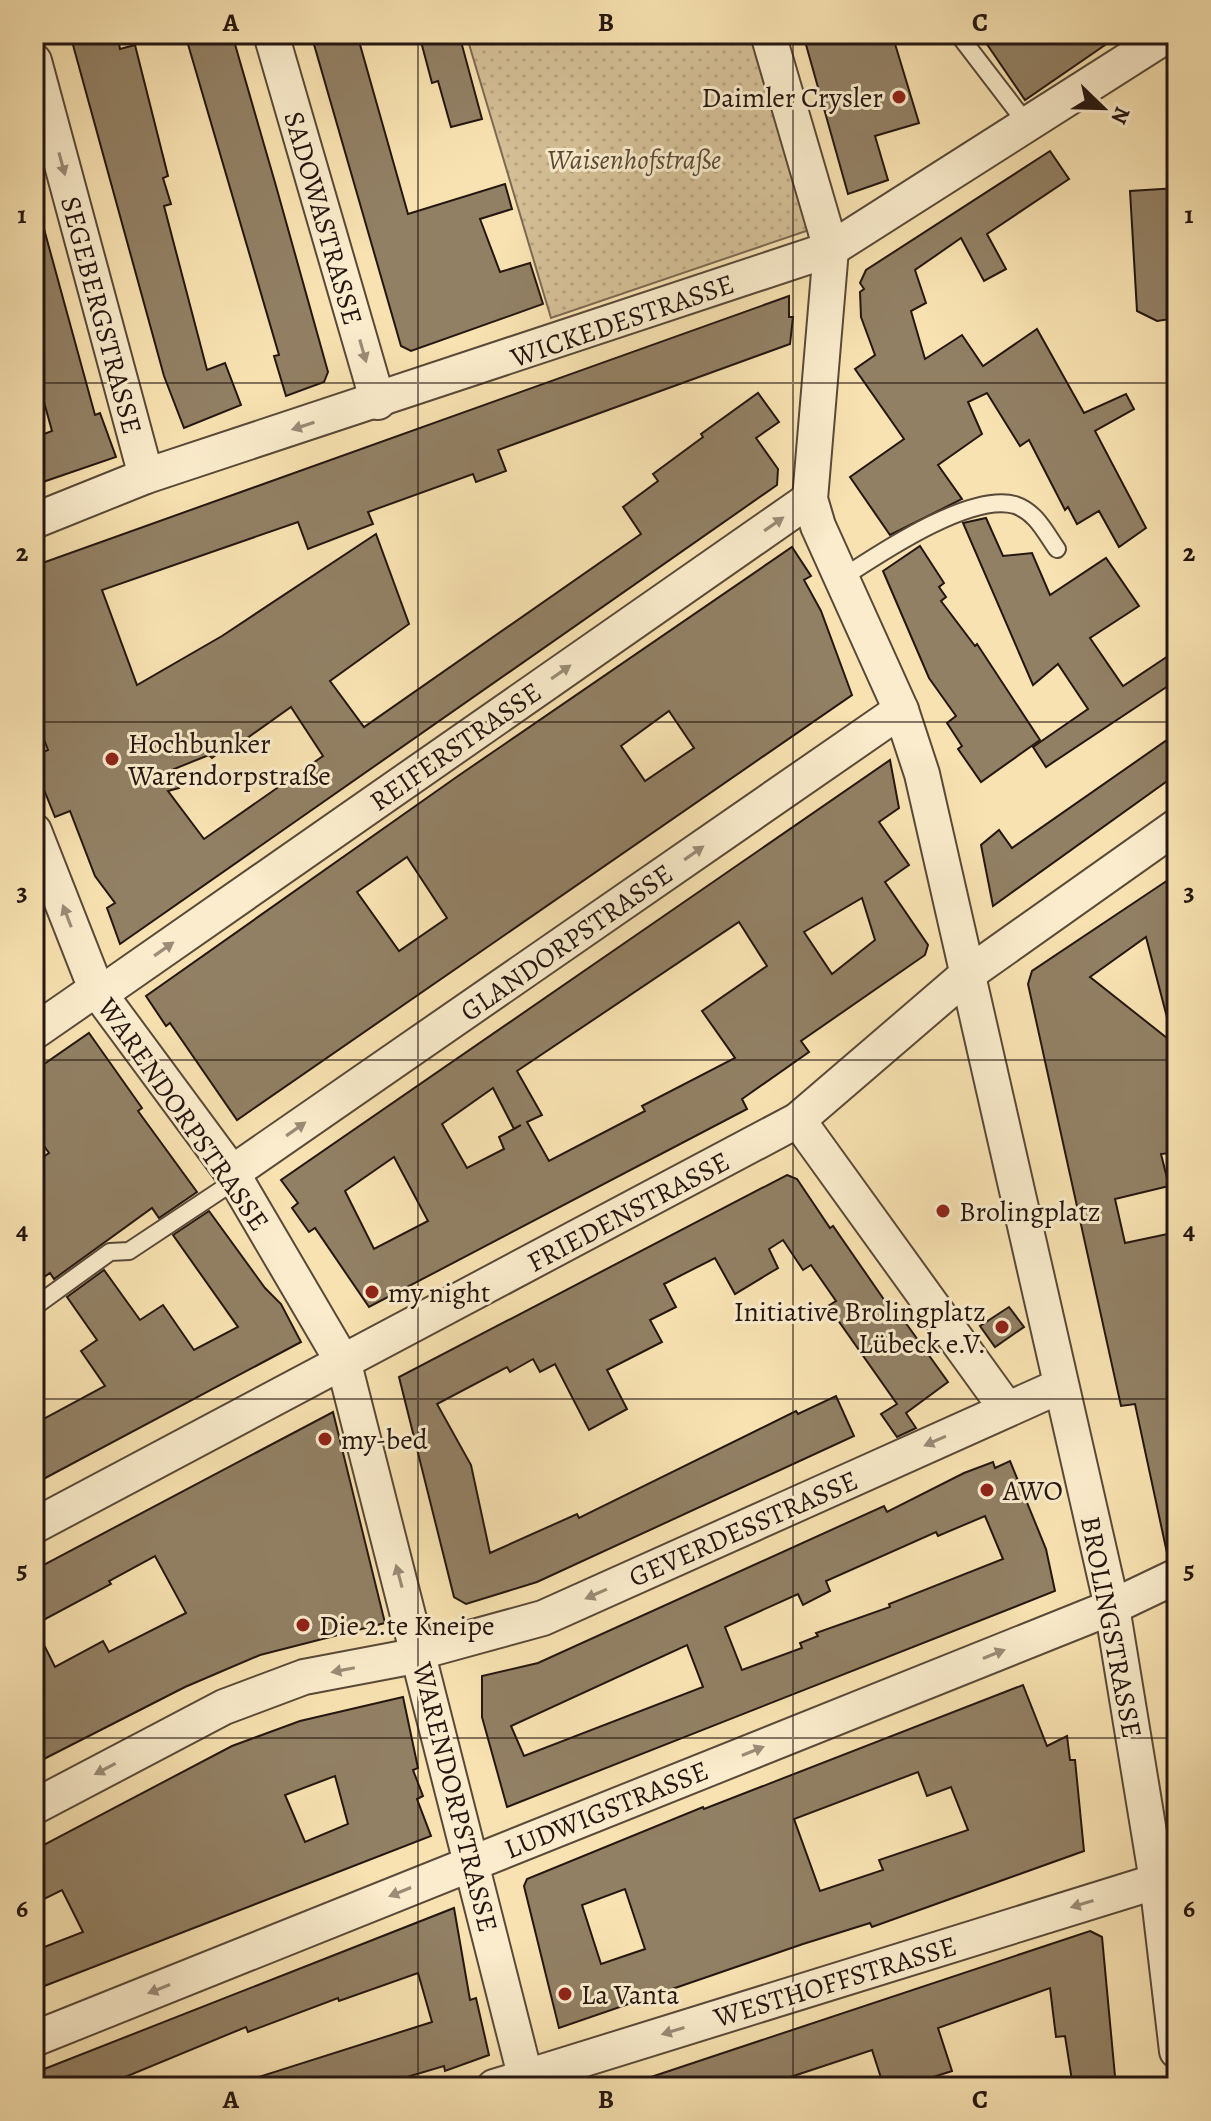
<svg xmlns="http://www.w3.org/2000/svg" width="1211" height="2121" font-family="Alegreya,serif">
<defs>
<pattern id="park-dots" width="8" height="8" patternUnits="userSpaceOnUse" patternTransform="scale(2)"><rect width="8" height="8" fill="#d4bf96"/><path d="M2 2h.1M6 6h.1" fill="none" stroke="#b6a380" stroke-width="1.8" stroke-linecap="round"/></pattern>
</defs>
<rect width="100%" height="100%" fill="#f8e2b1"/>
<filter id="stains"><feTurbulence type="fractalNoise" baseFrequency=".0025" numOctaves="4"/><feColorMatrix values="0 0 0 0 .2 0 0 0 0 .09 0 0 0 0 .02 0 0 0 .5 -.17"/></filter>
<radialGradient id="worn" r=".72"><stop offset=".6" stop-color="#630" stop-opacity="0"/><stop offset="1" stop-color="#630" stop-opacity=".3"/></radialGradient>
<polygon fill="url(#park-dots)" stroke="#7c6a53" stroke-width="2" points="466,34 751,34 809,230 551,318"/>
<g fill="#928064" stroke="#241610" stroke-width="2" fill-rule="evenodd">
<polygon points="70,34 117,34 120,49 135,45 168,176 163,178 171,204 164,206 207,370 225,363 241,405 184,428 164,376"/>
<polygon points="185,34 232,34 276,186 328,372 324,382 286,396 274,356 279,355"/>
<polygon points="311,34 357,34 408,214 505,184 512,209 480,219 500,272 530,263 543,304 411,351 401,346"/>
<polygon points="419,34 459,34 482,119 451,127 438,81 432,83"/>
<polygon points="803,34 892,34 919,123 875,136 888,180 848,194"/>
<polygon points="980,34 1121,34 1025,100"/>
<polygon points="1050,151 1069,179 987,234 1006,269 984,281 961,238 915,270 926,303 911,311 925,359 962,335 983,366 1037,329 1084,413 1126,394 1134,409 1095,431 1146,528 1119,547 1099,511 1077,524 1068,507 1065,510 1029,440 1020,446 987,393 968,402 982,434 938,465 962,499 890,535 850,477 904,439 855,369 875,355 861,317 860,292 864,289 860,283 866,270"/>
<polygon points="1177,188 1177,318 1157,321 1137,311 1130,191"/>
<polygon points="41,218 95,415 100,413 116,457 34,485 34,438 52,431 34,366 34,219"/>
<path d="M789,296v21h4l-3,27 -292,106 8,21 -30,11 -3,-8 -105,38 5,12 -65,25 -10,-27 -196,68 35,95 85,-49 154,-102 33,90 -79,57 34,46 277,-193 -18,-27 35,-26 -5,-7 50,-37 -2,-3 57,-41 21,29 -23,16 22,31 -1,16 -657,459 -13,-36 8,-5 -20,-27 -25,-65 -15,6 -21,-52v-9l14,-6 -14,-37v-147zM291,707l32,49 -119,83 -36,-48 11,-3 -5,-19 35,-14 3,3 21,-16 3,4z"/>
<polygon points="986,518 1003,556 1032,553 1050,595 1106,558 1139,606 1090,638 1123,686 1177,650 1177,680 1046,767 1033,747 1088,709 1058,664 1033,685 963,523"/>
<polygon points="920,546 944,583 939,587 946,597 941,601 975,646 977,644 1040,740 981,782 958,749 962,746 947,723 956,716 929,678 883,571"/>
<path d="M792,547l19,29 -7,4 17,31 31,84 -615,425 -67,-97 -4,3 -20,-30 312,-220zM669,711l25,37 -49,33 -24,-35zM407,857l40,61 -48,33 -42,-59z"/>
<polygon points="1177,733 1177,774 993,906 981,845 999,830 1012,848"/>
<path d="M890,760l9,48 -20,14 30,43 -24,17 43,63 -3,10 -124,86 8,11 -67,47 5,10 -378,198 -54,-79 -6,4 -17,-24 6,-5 -17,-23zM862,898l13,42 -43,34 -28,-42zM739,922l28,44 -65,45 33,47 -93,48 3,5 -96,50 -22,-39 15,-7 -25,-44zM493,1088l21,41 7,-4 -22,12 5,12 -37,19 -25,-44zM394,1157l34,64 -54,28 -29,-58z"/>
<polygon points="1177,874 1177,1024 1169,1025 1146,937 1090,977 1177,1046 1177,1152 1161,1154 1169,1186 1115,1199 1125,1243 1177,1232 1177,1552 1167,1553 1135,1404 1121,1406 1028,984 1032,971"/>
<polygon points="89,1033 142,1108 138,1111 197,1192 159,1218 152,1208 54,1279 50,1273 34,1284 34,1163 49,1153 34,1132 34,1071"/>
<polygon points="787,1175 797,1179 830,1228 833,1226 885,1301 890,1301 948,1382 906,1413 916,1428 897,1437 881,1414 897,1404 828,1306 836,1301 811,1265 803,1270 783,1240 769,1249 778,1268 735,1294 715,1258 664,1284 676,1307 650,1320 662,1342 607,1370 627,1409 589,1430 555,1364 540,1372 533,1359 510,1372 507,1367 437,1404 471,1465 490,1553 577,1514 579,1518 796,1411 798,1414 836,1396 854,1436 537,1582 466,1604 454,1597 399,1377"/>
<polygon points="209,1211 265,1288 281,1304 301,1342 34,1484 34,1424 105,1386 81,1351 97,1340 67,1297 104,1270 140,1320 163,1305 194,1350 238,1327 173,1235"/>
<polygon points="1009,1307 1024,1327 995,1347 980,1326"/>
<polygon points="333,1412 385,1623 260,1655 185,1687 34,1764 34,1625 55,1667 103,1641 109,1652 186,1613 155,1556 109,1581 111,1584 34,1625 34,1570"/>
<path d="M1010,1461l36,88 9,42 -548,216 -25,-90v-41l56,-13 346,-157 3,6 77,-39 29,-11 2,6zM985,1516l18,43 -114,45 1,3 -74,26 2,3 -18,7 2,5 -60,22 -17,-43 73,-33 5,11 27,-14 -4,-10 110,-49 2,4zM687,1645l16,42 -179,69 -13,-30z"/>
<path d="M1023,1685l24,61 20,-10 3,24h5l9,91 -212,76 -2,-4 -67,21 -244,84 -35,-142 3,-7 176,-72 1,2zM918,1772l9,24 24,-9 17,43 -89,30 4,10 -63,21 -26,-72zM625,1889l20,60 -44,15 -19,-59z"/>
<path d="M403,1697l15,71 -5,2 10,26 -6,3 14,37 -397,154v-39l49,-19 -21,-42 -28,14v-54l198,-104 68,-25zM335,1776l13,48 -43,18 -20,-47z"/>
<polygon points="454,1908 470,2000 476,1998 489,2055 445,2071 444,2066 373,2087 244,2087 243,2082 432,2022 418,1973 339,2001 338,1998 248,2032 246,2027 101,2087 34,2087 34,2073"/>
<polygon points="1090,1931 1102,1937 1116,2087 1073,2087 1065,2036 1056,2037 1050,1988 938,2028 952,2071 902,2087 884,2087 872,2050 760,2087 633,2087 633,2083 699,2061"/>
</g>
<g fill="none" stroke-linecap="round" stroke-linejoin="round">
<g stroke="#594938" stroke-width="20">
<g id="lane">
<polyline points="958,34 1027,124"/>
<path d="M842,578c37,-24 128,-86 173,-73 21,7 30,27 42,44"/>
<polyline points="34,1307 110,1252 129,1251 236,1180"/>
</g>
</g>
<g stroke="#594938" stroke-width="38">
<g id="street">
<polyline points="271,34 378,402"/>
<polyline points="768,34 831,249 810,499 818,526 901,710 922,774 1112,1607 1157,1881 1177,2051"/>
<polyline points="34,61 146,476"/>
<polyline points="34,521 146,476 831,249 1169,34"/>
<polyline points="34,831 96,989 232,1173 344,1364 528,2087"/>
<polyline points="100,994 810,499"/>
<polyline points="34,1032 96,989"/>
<polyline points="798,1120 1006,1408"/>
<polyline points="232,1173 901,710"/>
<polyline points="34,1526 798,1120 968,974 1177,826"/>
<polyline points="419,1652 543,1618 1060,1386"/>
<polyline points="34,1807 224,1707 304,1677 420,1655"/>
<polyline points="34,2039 1112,1607 1177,1576"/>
<polyline points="494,2087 1177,1875"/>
</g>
</g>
<use href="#lane" stroke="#faeccc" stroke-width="16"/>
<use href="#street" stroke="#faeccc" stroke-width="34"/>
</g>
<defs><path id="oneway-solid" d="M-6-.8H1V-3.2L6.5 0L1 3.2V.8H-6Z" transform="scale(2)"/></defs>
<g fill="#9a8c77">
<use href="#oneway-solid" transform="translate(62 164) rotate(75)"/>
<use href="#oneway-solid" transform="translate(363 351) rotate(74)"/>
<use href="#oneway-solid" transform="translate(303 426) rotate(162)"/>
<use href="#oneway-solid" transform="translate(774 524) rotate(-35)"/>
<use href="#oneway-solid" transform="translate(561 672) rotate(-35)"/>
<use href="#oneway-solid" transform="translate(694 853) rotate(-35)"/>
<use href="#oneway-solid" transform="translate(67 916) rotate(-111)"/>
<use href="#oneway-solid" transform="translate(164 949) rotate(-35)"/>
<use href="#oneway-solid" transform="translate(296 1129) rotate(-35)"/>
<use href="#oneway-solid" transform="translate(935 1441) rotate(156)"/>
<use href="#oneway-solid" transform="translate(399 1576) rotate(-105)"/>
<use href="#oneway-solid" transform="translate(596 1594) rotate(156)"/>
<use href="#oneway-solid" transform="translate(994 1654) rotate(-22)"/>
<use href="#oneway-solid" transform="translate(343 1670) rotate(169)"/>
<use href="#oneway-solid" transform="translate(753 1751) rotate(-22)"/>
<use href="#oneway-solid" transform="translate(105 1769) rotate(152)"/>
<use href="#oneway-solid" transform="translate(400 1892) rotate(158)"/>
<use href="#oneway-solid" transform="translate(1082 1904) rotate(163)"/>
<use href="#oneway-solid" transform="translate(159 1989) rotate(158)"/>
<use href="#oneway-solid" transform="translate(673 2031) rotate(163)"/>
</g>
<path fill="none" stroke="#241610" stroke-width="2" stroke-opacity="0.55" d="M418,34v2053M793,34v2053M34,383h1143M34,722h1143M34,1060h1143M34,1399h1143M34,1738h1143"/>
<g fill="#8f2418" stroke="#faeccc" stroke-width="3">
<circle cx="899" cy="97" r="8"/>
<circle cx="112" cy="759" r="8"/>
<circle cx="943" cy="1211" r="8"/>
<circle cx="372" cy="1292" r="8"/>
<circle cx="1002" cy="1327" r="8"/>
<circle cx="325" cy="1439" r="8"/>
<circle cx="987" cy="1490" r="8"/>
<circle cx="303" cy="1625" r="8"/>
<circle cx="565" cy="1994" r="8"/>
</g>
<g text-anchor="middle" stroke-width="6" stroke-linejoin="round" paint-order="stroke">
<g font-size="28" fill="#241610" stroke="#faeccc" text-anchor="start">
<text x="883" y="107" text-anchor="end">Daimler Crysler</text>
<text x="128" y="753">Hochbunker<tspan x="128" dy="32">Warendorpstraße</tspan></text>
<text x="959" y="1221">Brolingplatz</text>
<text x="388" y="1302">my night</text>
<text x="986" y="1321" text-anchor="end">Initiative Brolingplatz<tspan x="986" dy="32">Lübeck e.V.</tspan></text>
<text x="341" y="1449">my-bed</text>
<text x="1003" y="1500">AWO</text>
<text x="319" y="1635">Die 2.te Kneipe</text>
<text x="581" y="2004">La Vanta</text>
</g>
<g font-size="28" font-style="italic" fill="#594938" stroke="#faeccc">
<text x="634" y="169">Waisenhofstraße</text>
</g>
<g font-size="28" fill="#241610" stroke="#faeccc">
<text transform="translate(324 218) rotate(74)" y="10">SADOWASTRASSE</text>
<text transform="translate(102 315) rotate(75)" y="10">SEGEBERGSTRASSE</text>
<text transform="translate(622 320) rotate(-19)" y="10">WICKEDESTRASSE</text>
<text transform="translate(455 746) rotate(-35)" y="10">REIFERSTRASSE</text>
<text transform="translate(566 942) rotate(-35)" y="10">GLANDORPSTRASSE</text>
<text transform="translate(184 1114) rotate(55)" y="10">WARENDORPSTRASSE</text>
<text transform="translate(628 1211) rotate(-28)" y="10">FRIEDENSTRASSE</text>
<text transform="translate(743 1528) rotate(-24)" y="10">GEVERDESSTRASSE</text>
<text transform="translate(1112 1627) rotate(79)" y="10">BROLINGSTRASSE</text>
<text transform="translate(456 1797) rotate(76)" y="10">WARENDORPSTRASSE</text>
<text transform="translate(606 1809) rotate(-22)" y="10">LUDWIGSTRASSE</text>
<text transform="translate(835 1981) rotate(-17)" y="10">WESTHOFFSTRASSE</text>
</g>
</g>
<rect width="1211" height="2121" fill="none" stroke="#f8e2b1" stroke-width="88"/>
<g transform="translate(1103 108) rotate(113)" stroke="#faeccc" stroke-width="6" paint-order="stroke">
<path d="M0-6L14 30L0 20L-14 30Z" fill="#241610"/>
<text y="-12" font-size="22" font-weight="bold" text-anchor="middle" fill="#241610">N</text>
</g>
<rect x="44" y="44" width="1123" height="2033" fill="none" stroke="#241610" stroke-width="3"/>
<g font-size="26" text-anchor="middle" font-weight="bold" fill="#241610">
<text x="231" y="31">A</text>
<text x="606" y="31">B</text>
<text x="980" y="31">C</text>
<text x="22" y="223">1</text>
<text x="1189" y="223">1</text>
<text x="22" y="561">2</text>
<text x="1189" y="561">2</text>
<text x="22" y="900">3</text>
<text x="1189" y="900">3</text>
<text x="22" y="1239">4</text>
<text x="1189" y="1239">4</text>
<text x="22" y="1578">5</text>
<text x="1189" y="1578">5</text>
<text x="22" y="1917">6</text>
<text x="1189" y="1917">6</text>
<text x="231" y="2108">A</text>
<text x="606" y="2108">B</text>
<text x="980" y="2108">C</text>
</g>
<rect width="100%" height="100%" filter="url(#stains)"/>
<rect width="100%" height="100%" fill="url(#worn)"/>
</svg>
